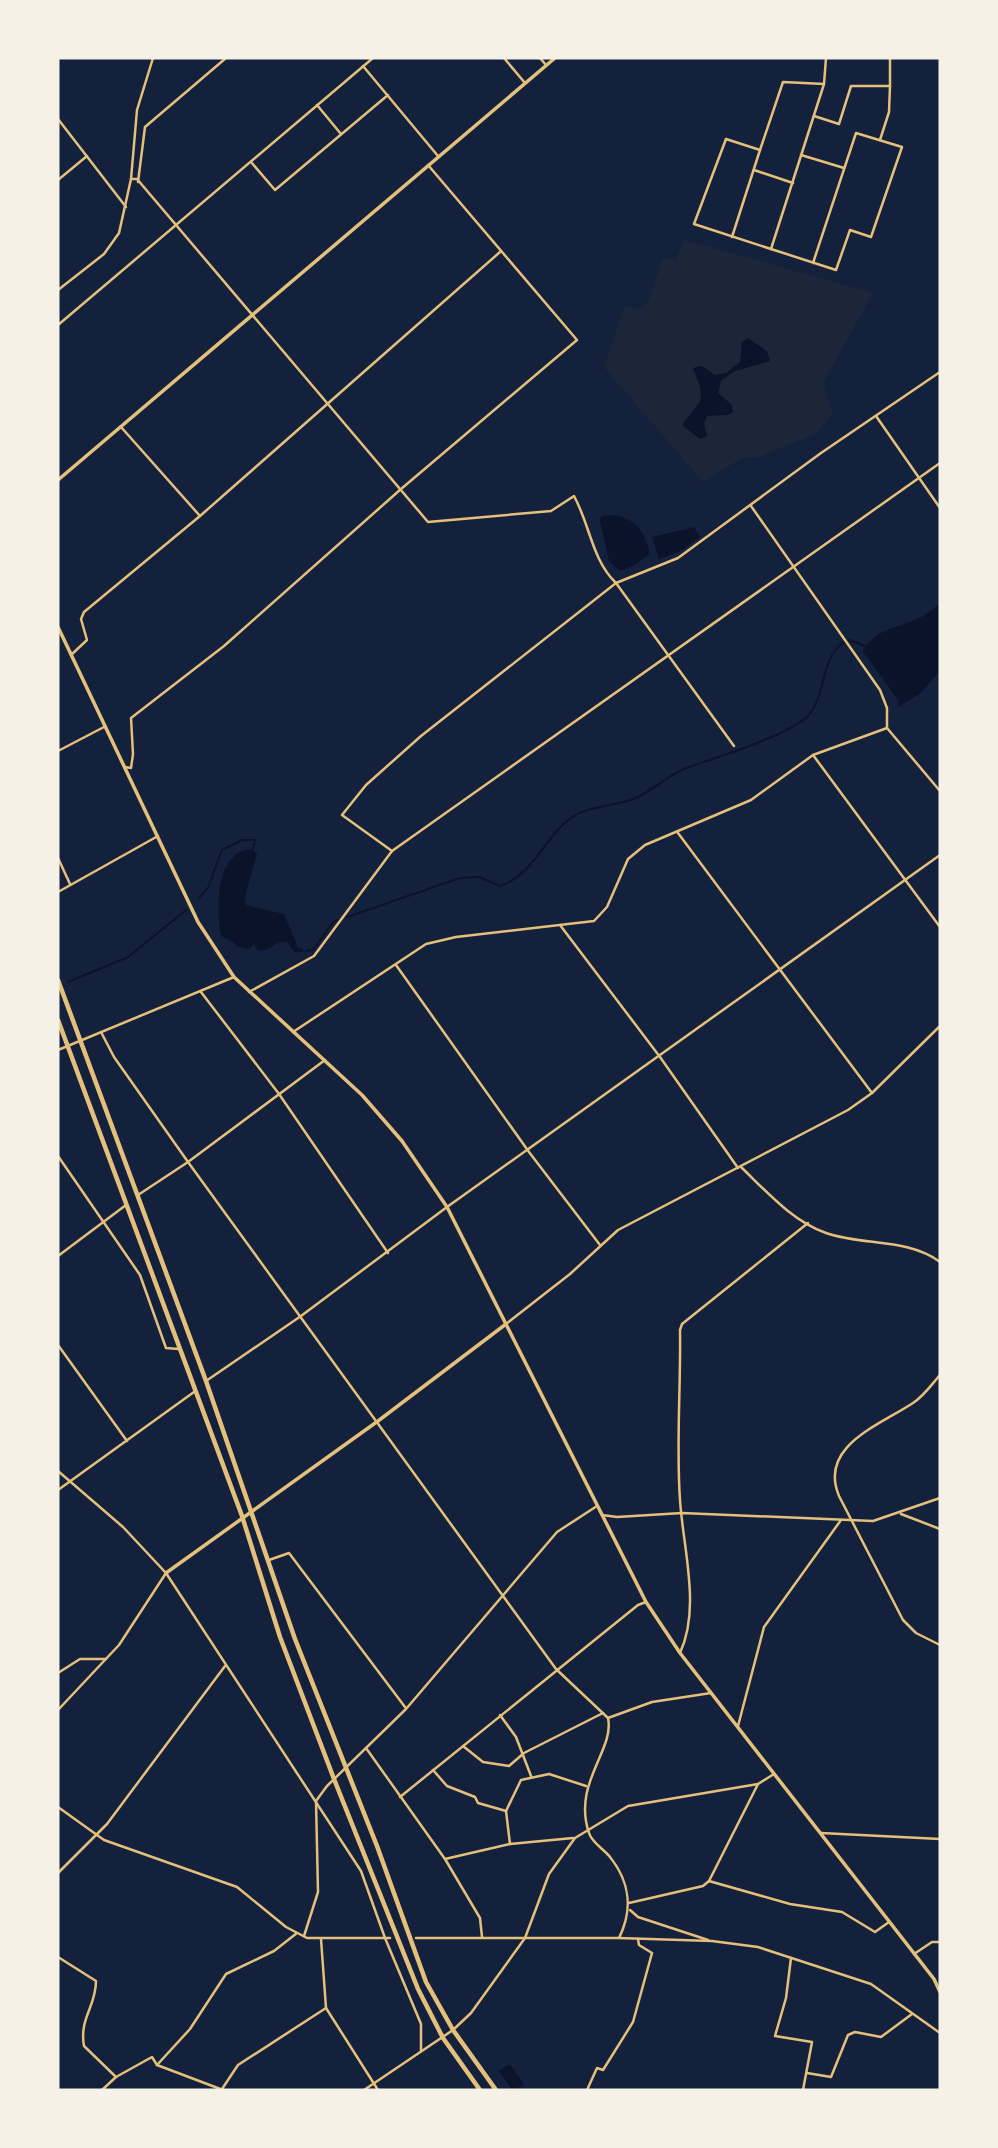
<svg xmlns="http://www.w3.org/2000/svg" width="998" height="2148" font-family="Barlow,sans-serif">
<rect width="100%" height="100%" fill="#14213d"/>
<polygon fill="#1d2539" points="684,240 873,293 823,383 833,413 816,434 758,457 742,458 703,482 604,367 625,306 641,310 649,299 663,257 676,260"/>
<g fill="#0b132b">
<polygon points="748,338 767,351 770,361 735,371 721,381 718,393 732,405 733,412 728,415 707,416 704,423 707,436 700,439 682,425 701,400 700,387 693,368 702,366 715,375 726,373 740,362 742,342"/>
<path d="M612,515c24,3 33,16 38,39l-15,11 -15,6 -11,-10 -9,-40 1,-5z"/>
<polygon points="694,527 700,537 681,551 659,559 652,537"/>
<path d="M940,603v68l-19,22 -23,14 1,-6 -36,-49c8,-22 35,-24 54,-33 9,-4 16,-10 23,-16z"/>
<path d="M250,849l7,4 -12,44 1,8 38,9 14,33 7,4 -10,2 -8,-11c-13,-2 -18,12 -30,8l-3,-6 -5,5 -12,-2 -2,-4 -14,-7c-5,-26 -6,-83 29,-87z"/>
<polygon points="510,2064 524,2085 512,2090 499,2071"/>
</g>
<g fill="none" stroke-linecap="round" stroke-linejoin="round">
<g stroke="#0b132b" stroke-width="2">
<polyline points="849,640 865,646"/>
<polyline points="199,898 208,888 222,850 242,840 255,840 252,852"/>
<path d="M347,917l113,-39 19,-1 21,9c35,-12 44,-49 72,-69 17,-11 43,-11 61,-18 19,-7 32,-22 51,-30 35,-13 86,-27 118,-48 26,-17 16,-63 42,-79"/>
<polyline points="306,951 313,950 334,921 339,920"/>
<polyline points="68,982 128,957 186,910"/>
</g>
<g stroke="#e5c07b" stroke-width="2.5">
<polyline points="504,58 525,83"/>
<polyline points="540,58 546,65"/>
<polyline points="363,66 438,156"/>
<polyline points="824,84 783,82 760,150 726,139 694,224 771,249 824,84 826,58"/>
<polyline points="317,105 341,134"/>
<polyline points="814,116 839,124 851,86 890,86 890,58"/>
<polyline points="58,119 126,207"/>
<polyline points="880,140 889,112 890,86"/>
<polyline points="801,155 844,168"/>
<polyline points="251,162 275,190 388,95"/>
<polyline points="754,170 793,183"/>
<path d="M131,179h6l291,343 123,-11 23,-15c16,29 18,64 42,87l118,163"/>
<polyline points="58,180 87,156"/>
<polyline points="138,182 145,127 226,58"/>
<polyline points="732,237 760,150"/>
<polyline points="771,249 836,270 850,230 871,237 902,147 856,133 813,263"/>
<polyline points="58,290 104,254 119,233 131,179 137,110 153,58"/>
<polyline points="58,325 373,58"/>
<polyline points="876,416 940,508"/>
<polyline points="121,427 200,516"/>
<polyline points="751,506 880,690 887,708 887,728 940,791"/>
<polyline points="71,655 87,640 81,619 84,612 200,516 500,252"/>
<polyline points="58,751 104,727"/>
<polyline points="813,755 940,927"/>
<polyline points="125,767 131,768 133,754 131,718 224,646 401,489 577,340 428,165"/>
<polyline points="678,833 872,1093"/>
<polyline points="392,851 342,815 366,785 421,736 616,583 678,558 821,453 940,372"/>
<polyline points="58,858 70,884"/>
<polyline points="58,892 158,836"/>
<polyline points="560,925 660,1057 738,1168"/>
<polyline points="396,965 529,1152 600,1245"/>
<polyline points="201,992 279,1094 388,1253"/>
<polyline points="249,992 314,956 392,851 940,463"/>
<path d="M101,1032l13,25 74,105 368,507 52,49c7,32 -36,65 -19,115 3,10 15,16 21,24 20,25 23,53 9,81"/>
<polyline points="293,1032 426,944 456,937 594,921 607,907 628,859 645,845 751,800 813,755 887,728"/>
<polyline points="58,1050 234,977"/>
<polyline points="58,1156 140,1275 166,1348 179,1349"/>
<path d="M741,1167c25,24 51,54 85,66 37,13 82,5 114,29"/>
<polyline points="138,1195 188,1162 325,1060"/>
<polyline points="58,1256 126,1205"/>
<polyline points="506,1324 570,1274 618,1230 848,1110 872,1093 940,1026"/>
<polyline points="58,1345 127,1441"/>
<path d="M940,1375c-8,9 -16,21 -27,28 -33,22 -95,43 -74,93l64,124 13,13 24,12"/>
<polyline points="206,1381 301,1316 447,1207 940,855"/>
<polyline points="58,1471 123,1527 166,1573 361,1871 385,1938 421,2024 421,2051"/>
<polyline points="58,1490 194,1392"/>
<polyline points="901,1514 940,1529"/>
<polyline points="602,1515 617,1517 682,1513 873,1521 940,1498"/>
<polyline points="269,1560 289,1553 405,1707"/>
<path d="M680,1653c21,-45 3,-105 0,-153 -4,-56 1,-114 0,-170l2,-6 126,-101"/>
<polyline points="58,1673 80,1659 106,1659"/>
<polyline points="58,1710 119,1645 166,1573"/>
<polyline points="500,1715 516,1737 531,1776"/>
<polyline points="608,1718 652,1702 711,1693"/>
<polyline points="738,1726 764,1627 841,1520"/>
<polyline points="463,1746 483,1762 509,1766 524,1753 603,1713"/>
<polyline points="366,1748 445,1859 480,1918 482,1937"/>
<polyline points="433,1770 447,1786 475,1797 478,1803 506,1811"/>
<polyline points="400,1797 638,1605 646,1602"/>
<polyline points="58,1807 104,1840 237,1887 286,1927 307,1938 390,1938"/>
<polyline points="821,1833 940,1839"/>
<polyline points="510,1844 506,1811 521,1780 549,1774 586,1786"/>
<polyline points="445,1859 510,1844 573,1838"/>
<polyline points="58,1873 107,1824 225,1666"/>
<polyline points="709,1881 790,1904 842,1912 875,1932 889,1922"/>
<polyline points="629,1903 703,1886 709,1881 758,1784"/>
<polyline points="630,1910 638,1917 708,1940"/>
<polyline points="304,1936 318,1892 316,1801 327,1786 406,1709 557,1532 597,1506"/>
<polyline points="416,1938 619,1938 712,1941 758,1947 871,1984 940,2033"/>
<polyline points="321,1939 326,2008 378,2090"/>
<polyline points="914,1954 932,1942 940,1942"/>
<path d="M58,1957l38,24c0,26 -17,37 -12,65l32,31"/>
<polyline points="791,1958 786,1998 775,2036 812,2042 803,2090"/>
<polyline points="157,2065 190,2029 226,1974 274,1951 297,1933"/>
<polyline points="807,2073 831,2077 848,2035 855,2032 881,2037 912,2014"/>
<polyline points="222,2089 238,2065 326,2008"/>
<polyline points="102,2090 116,2077 152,2057 157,2065 223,2090"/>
<polyline points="364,2090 453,2030 471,2013 525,1938 549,1874 575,1838 628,1806 758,1784 774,1774"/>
<polyline points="587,2090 597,2068 603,2070 633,2022 652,1953 639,1945 638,1939"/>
</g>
<g stroke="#e5c07b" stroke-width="3.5">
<polyline points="58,480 555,58"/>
<polyline points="58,627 198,922 234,977 362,1095 402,1141 447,1207 646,1602 680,1653 934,1979 940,1992"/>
<polyline points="166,1573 378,1421 506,1324"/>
</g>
<g stroke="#e5c07b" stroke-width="4.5">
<polyline points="58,980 206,1381 295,1639 377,1846 426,1982 453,2030 496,2090"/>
<polyline points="58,1020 242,1516 280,1637 334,1779 418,1989 443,2038 480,2090"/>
</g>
</g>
<rect width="998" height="2148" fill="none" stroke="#f6f1e7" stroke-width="119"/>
</svg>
